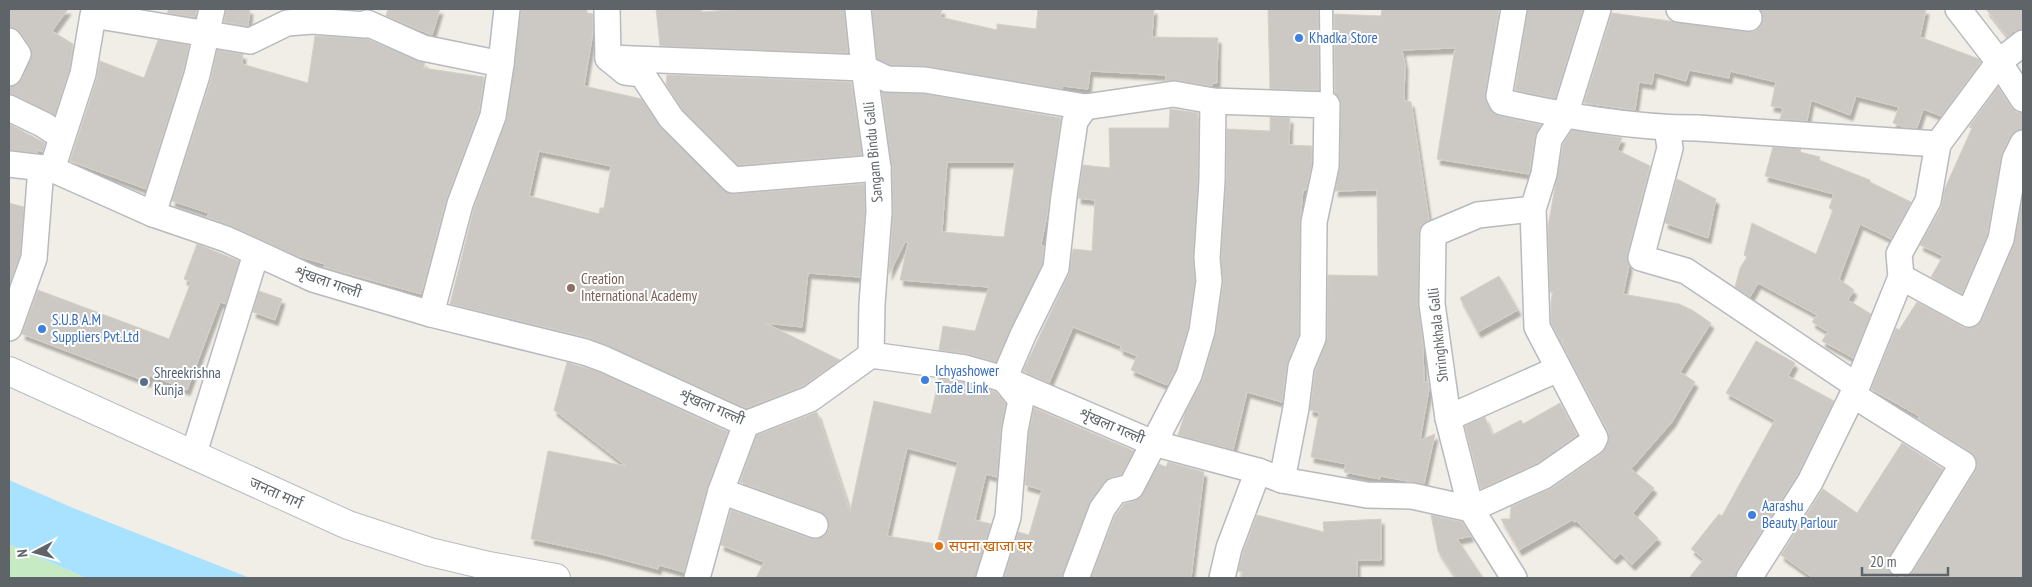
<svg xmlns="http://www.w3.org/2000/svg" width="2032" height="587" font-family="'PT Sans Narrow','Noto Sans Devanagari',sans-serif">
<defs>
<filter id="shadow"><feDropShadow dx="3" dy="5.5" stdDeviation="1" flood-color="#0004"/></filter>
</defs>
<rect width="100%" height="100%" fill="#f1eee7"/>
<polygon fill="#c6eac3" points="9,544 86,578 9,578"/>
<polygon fill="#a9e2ff" points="9,480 73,508 250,578 86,578 9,544"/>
<g fill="#ccc9c4" stroke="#d7cfc5" fill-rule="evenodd" filter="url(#shadow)">
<polygon points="9,9 68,9 52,31 73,44 69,71 55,115 15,95 9,94 9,87 17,85 22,79 32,53 30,46 21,33 16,28 9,27"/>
<polygon points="169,9 197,9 195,17 167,13"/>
<polygon points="226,9 250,9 248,26 224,22"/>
<polygon points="388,9 440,9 432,35 386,16"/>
<path d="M521,9h66v4l6,1v18l-9,54 58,13 19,29 67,65 6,1 130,-10 1,28 -5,65 -52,-4 -6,54 -37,-4 75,37 -37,26 -57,22 -156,-70 -140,-34 24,-96 33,-90zM539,151l72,15 -7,42h-4l-1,6 -70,-18z"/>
<polygon points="656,9 702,9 702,12 743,9 844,9 848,53 660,46"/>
<polygon points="872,9 942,9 940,17 997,30 997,24 1036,29 1038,9 1154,9 1152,37 1218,38 1217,83 1213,83 1212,86 1177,80 1166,81 1166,75 1090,71 1088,89 1063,86 1062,89 927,66 890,65 877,59"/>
<polygon points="1268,9 1318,9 1319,90 1270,89"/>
<polygon points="1382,9 1499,9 1485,94 1486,102 1493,113 1499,116 1541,125 1535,137 1529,174 1437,159 1455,48 1402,50 1405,65 1404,101 1411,102 1429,220 1421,225 1419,234 1418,306 1423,346 1424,382 1429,383 1429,389 1420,440 1435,434 1424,484 1380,476 1380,479 1344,472 1346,464 1311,457 1319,413 1310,410 1315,371 1327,338 1328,275 1378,276 1377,190 1335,191 1340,166 1341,105 1340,99 1335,93 1334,14 1381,16"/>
<polygon points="1528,9 1583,9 1555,98 1515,90"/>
<polygon points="1759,9 1926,9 1920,37 1979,59 1981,62 1941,116 1923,109 1917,128 1906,128 1893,123 1899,107 1856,96 1850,115 1811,100 1807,121 1780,119 1783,108 1771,106 1776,82 1730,71 1729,78 1689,70 1686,81 1654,72 1652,84 1639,82 1635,110 1584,103 1612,13 1748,32 1755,31 1761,26 1763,19"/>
<polygon points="1986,9 2023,9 2023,29 2014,31 2008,37"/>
<polygon points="315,36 367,39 425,63 423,68 484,77 479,112 446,200 421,294 324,267 325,264 294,255 232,226 207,217 209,213 172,201 211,79 217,50 243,54 242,64 308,83"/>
<polygon points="158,40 189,45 183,71 146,189 70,161 97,78 100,61 144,78"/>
<polygon points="667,75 851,82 862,155 738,165 682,109 666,84"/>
<polygon points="1998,87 2011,107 2016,112 2023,113 2023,129 2016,131 2010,136 2002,153 1987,235 1962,294 1931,277 1943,256 1920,245 1941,208 1945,188 1972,128 1969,127"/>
<path d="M882,92l42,2 137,24 -14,97 -6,30 3,1 -2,18 -46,98 -27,-8 -30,-4 4,-24 32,5 14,-44 -89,-7 8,-37 -3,-1 -16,32 4,-61 -1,-45zM947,162h68l-11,75 -62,-5z"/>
<polygon points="1170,109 1198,113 1198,180 1193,257 1195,281 1188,328 1176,370 1167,385 1131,370 1137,356 1120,349 1121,346 1073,327 1049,383 1023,371 1069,274 1073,249 1092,251 1095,200 1078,198 1083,165 1110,168 1109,128 1169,128"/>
<polygon points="1270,117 1290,118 1289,145 1312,146 1312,164 1306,190 1303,190 1300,222 1299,335 1287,365 1282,402 1247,392 1233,450 1178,435 1185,413 1203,379 1216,333 1223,283 1221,258 1226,182 1227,129 1270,131"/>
<polygon points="9,124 45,143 43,152 37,150 37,153 9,150"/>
<polygon points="1572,130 1622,138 1617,150 1650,166 1627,254 1629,266 1623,294 1679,304 1692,310 1711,323 1680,372 1695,382 1672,422 1631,469 1654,488 1633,513 1658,538 1632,565 1621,553 1614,559 1576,521 1574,522 1572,520 1519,550 1501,519 1510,519 1511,507 1552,488 1601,454 1606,448 1609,438 1608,431 1563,346 1562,339 1559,338 1551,323 1551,302 1553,291 1550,293 1548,226 1563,144"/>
<polygon points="1773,147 1801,149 1800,152 1820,157 1819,160 1870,180 1870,182 1911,202 1891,239 1860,224 1839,279 1854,290 1848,300 1871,314 1853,358 1822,341 1828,332 1812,322 1817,315 1758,283 1750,297 1735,287 1740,268 1747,257 1744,255 1752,223 1816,254 1833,210 1829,208 1834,194 1765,176"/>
<polygon points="1677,179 1716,199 1708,238 1665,223"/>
<polygon points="2023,195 2023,578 1901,578 1908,576 1913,572 1975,472 1977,464 1975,457 1971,452 1918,419 1919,416 1871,389 1896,328 1899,330 1917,302 1963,327 1969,328 1977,326 1982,320 2014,244"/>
<polygon points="9,203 24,207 20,255 9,286"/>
<polygon points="197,244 239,261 226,304 220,302 187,390 150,375 148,382 22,334 38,290 169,339 191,282 184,279"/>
<polygon points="1499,276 1518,310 1478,332 1460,298"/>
<polygon points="259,291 282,299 275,320 253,312"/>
<polygon points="1756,341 1795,363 1788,376 1834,401 1797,475 1737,570 1735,578 1689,578 1704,559 1691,549 1719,514 1722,516 1775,420 1726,393"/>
<polygon points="567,362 599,372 728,432 707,487 684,572 659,565 658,569 601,554 531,539 548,451 626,466 554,410"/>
<path d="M939,379l23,3 34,10 10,12 -5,25 -4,48 -11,-3 -11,46 16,4 -16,54h-219l8,-16 -43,-17 10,-35 80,29h6l7,-3 5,-7v-6l-3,-7 -6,-4 -80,-30 17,-47 60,-23 33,100 24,-111 57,13zM907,448l51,14 -21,82 -50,-8z"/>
<polygon points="1560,403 1577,435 1537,463 1481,489 1465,426 1485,417 1492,435 1521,420 1523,424"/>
<polygon points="1034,408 1134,451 1121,475 1112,477 1104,482 1090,501 1062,578 1004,578 1018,532 1029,535 1042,490 1025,485 1029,432"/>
<polygon points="1902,443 1943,469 1889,557 1887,564 1889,571 1893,576 1900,578 1813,578 1781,555 1823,489 1857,513"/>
<polygon points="1168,462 1204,472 1191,578 1091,578 1115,516 1124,504 1140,498 1159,464 1166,467"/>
<polygon points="1257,515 1324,532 1323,522 1381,519 1381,560 1357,560 1357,578 1241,578 1243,572 1238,571 1243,552"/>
<polygon points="1431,515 1462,522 1471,536 1457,539 1483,578 1456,578 1438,551"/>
</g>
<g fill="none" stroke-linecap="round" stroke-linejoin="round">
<g stroke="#b7babe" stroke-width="15">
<polyline id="service" points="1326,9 1327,105"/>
</g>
<g stroke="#b7babe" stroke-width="28">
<g id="minor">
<polyline points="607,9 608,58 625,72 642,74 671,118 733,180 878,168"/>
<polyline points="858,9 864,68 878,168 879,212 872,304 871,355"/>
<path d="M1514,9l-15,87 3,6c64,14 130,26 195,26l241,16"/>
<polyline points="1679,9 1749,18"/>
<polyline points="1958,9 1999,62 2023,99"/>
<polyline points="367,23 423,48 501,64 493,116 460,204 431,314"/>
<polyline points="9,41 18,54 9,73"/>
<polyline points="608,58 864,68 887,79 925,80 1085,107"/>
<polyline points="501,64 507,9"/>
<polyline points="9,108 44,125 62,137"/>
<polyline points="1667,128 1670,148 1641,258 1686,271 1857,386"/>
<polyline points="9,164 52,169 153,214 226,239 313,279 431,314 585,352 604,359 746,424 810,399 871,355 965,368 1004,379 1153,443 1258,471 1282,480 1367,495 1412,496 1471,509 1448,418 1432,304 1433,234 1478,215 1533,209"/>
<polyline points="52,169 83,74 93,15 250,41 287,23 312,21 366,25"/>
<polyline points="153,214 197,75 212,9"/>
<polyline points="1901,277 1969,314 2001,239 2015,159 2023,143"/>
<polyline points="9,328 34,258 41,168"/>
<polyline points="1853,395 1963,464 1901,564"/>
<polyline points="1448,418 1558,369"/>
<polyline points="193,456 256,254"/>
<polyline points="721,491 815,525"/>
<polyline points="697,578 721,491 746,424"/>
<polyline points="989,578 1008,517 1015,430 1021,400 1004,379 1023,335 1056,268 1064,196 1075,121 1085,107 1174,94 1213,101 1327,105 1326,166 1314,222 1313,338 1301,367 1296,408 1282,480"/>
<polyline points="1076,578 1102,509 1115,491 1131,487 1189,375 1202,331 1209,281 1207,258 1212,181 1213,101"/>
<polyline points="1222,578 1229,548 1258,471"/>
<polyline points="1514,578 1471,509 1544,476 1593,442 1595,438 1537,327 1533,209 1544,174 1549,139 1565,115 1598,9"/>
<polyline points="1749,578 1810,482 1857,386 1901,277 1899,254 1928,201 1938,144 1999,62 2023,43"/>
</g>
</g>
<g stroke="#b8bcc1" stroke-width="30">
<polyline id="secondary" points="9,371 348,525 430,552 489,566 556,578"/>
</g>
<use href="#service" stroke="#fff" stroke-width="12"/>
<use href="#minor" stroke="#fff" stroke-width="25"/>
<use href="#secondary" stroke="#fff" stroke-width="28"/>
</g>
<g fill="#3f7fe0" stroke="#fff" stroke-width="2">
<circle cx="1299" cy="38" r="5"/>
<circle cx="42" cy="329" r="5"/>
<circle cx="925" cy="380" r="5"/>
<circle cx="1752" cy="515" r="5"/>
</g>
<circle fill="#8d6e63" stroke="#fff" stroke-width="2" cx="571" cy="288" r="5"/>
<circle fill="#5c6f8a" stroke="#fff" stroke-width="2" cx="144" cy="382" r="5"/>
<circle fill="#e8710a" stroke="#fff" stroke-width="2" cx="939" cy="546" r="5"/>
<g text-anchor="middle" stroke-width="4" stroke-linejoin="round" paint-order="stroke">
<g font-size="15" fill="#366cbe" stroke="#fff" text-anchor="start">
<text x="1309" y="43">Khadka Store</text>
<text x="52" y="325">S.U.B A.M<tspan x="52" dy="17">Suppliers Pvt.Ltd</tspan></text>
<text x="935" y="376">Ichyashower<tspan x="935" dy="17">Trade Link</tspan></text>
<text x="1762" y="511">Aarashu<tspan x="1762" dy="17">Beauty Parlour</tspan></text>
</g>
<g font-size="15" fill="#5e6468" stroke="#fff">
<text transform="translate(873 152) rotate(-95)" y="5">Sangam Bindu Galli</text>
<text transform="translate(328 282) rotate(19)" y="5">शृंखला गल्ली</text>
<text transform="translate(1438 335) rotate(-96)" y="5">Shringhkhala Galli</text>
<text transform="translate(712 407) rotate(23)" y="5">शृंखला गल्ली</text>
<text transform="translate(1112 426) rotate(23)" y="5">शृंखला गल्ली</text>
<text transform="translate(276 493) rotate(24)" y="5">जनता मार्ग</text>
</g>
<g font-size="15" fill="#785e54" stroke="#fff" text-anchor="start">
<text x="581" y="284">Creation<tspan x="581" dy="17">International Academy</tspan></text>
</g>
<g font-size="15" fill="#4e5e75" stroke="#fff" text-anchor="start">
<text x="154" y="378">Shreekrishna<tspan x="154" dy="17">Kunja</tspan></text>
</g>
<g font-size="15" fill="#c56008" stroke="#fff" text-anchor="start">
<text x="949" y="551">सपना खाजा घर</text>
</g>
</g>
<rect width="2032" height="587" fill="none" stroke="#5e6468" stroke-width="20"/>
<g transform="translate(35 552) rotate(264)" stroke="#ffffff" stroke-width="4" paint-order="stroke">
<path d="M0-4L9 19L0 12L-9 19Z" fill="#5e6468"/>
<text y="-8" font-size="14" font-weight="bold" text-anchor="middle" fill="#5e6468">N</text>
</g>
<path d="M1862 567v8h86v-8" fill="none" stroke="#5e6468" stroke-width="2.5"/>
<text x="1870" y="567" font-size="15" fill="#5e6468" stroke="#ffffff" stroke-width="4" paint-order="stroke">20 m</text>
</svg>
